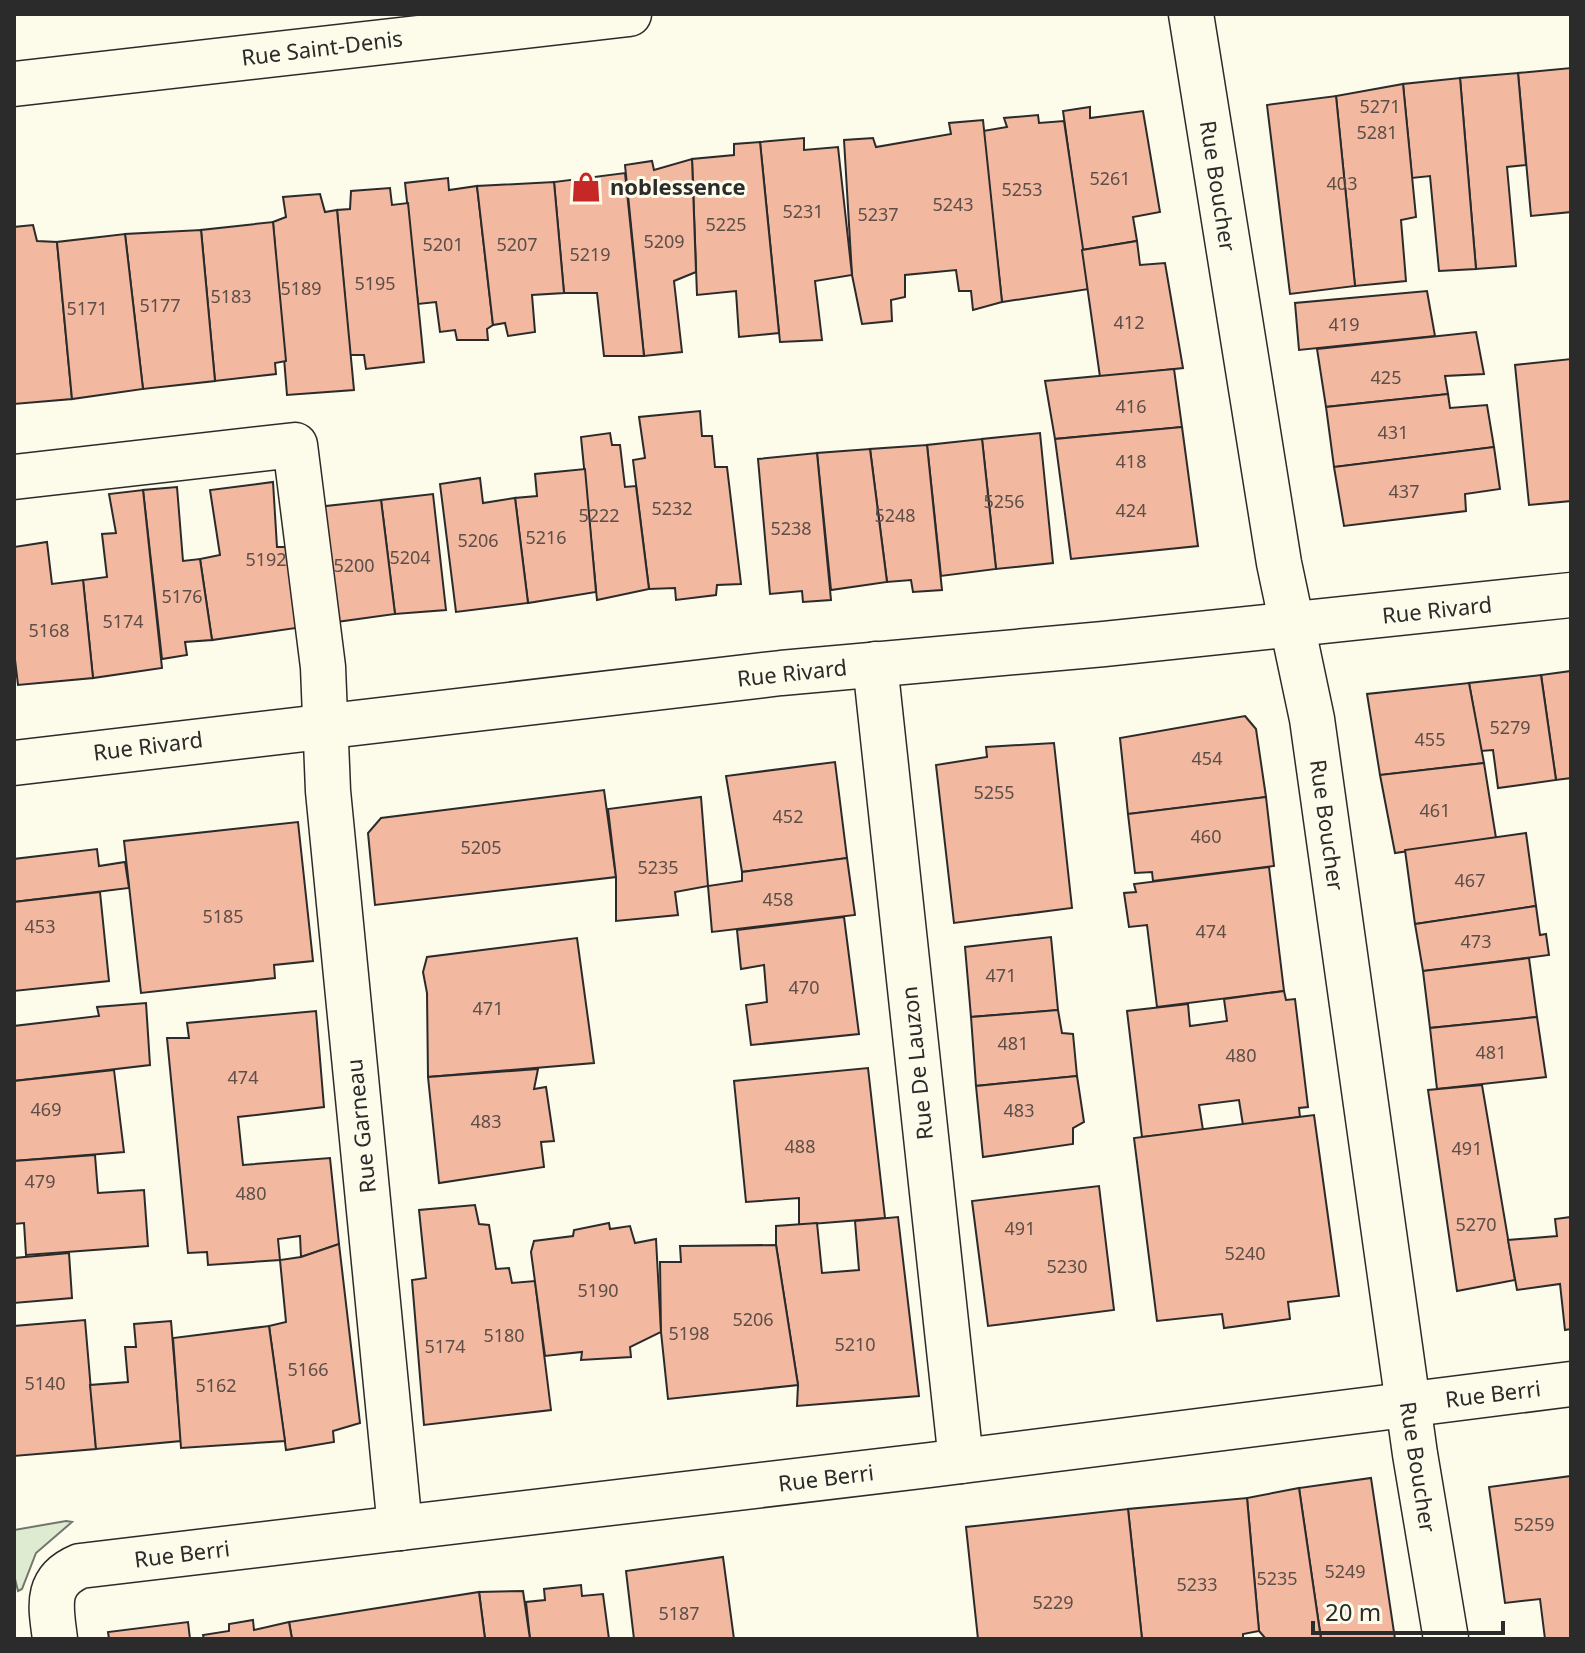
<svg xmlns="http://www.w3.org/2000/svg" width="1585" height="1653" font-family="'Noto Sans',sans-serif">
<rect width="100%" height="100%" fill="#fdfbea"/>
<polygon fill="#deebd1" stroke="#74746e" stroke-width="2" points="66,1521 72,1522 36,1553 22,1589 18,1591 14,1575 14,1530"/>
<g fill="#f2b8a0" stroke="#2b2b2b" stroke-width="2">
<polygon points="1571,68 1571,212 1531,216 1518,73"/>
<polygon points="1518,73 1526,165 1507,167 1516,266 1476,269 1460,78"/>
<polygon points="1460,78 1476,269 1439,271 1430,176 1412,178 1403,84"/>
<polygon points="1403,84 1416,217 1401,220 1406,281 1355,286 1336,96"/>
<polygon points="1336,96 1355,286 1290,294 1267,105"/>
<polygon points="1090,107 1090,118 1143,111 1160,212 1133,217 1137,241 1082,250 1063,111"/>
<polygon points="1038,115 1039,123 1064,121 1089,289 1002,302 983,131 1007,127 1004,118"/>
<polygon points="983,120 1002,302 973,310 971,291 959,291 956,270 905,275 905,297 891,300 892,321 862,324 852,275 844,140 873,138 876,147 951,134 949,123"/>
<polygon points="804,138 804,150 838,147 852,275 815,281 822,340 780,342 760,142"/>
<polygon points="760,142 779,333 739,337 736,291 697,295 692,159 734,155 734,144"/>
<polygon points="692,159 696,272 674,281 682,352 644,356 625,165 652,161 654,170"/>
<polygon points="625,173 644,356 604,356 597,293 564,293 554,182"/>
<polygon points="448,178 449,190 477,186 493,325 487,329 488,340 457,340 455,330 440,332 436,302 418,304 405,183"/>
<polygon points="554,182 564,293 532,295 535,332 508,336 505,323 493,325 477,186"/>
<polygon points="390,188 392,205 408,203 424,362 366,369 364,355 350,355 337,210 350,209 351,191"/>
<polygon points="320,194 325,212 337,210 354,390 287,395 273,222 286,217 283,197"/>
<polygon points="273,222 286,361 275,363 276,374 215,381 201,230"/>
<polygon points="33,225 37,241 57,242 72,399 14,404 14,227"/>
<polygon points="201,230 215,381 143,389 125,234"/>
<polygon points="125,234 143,389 72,399 57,242"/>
<polygon points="1137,241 1140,265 1165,263 1183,368 1100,377 1082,250"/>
<polygon points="1427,291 1435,336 1299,350 1295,303"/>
<polygon points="1476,332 1484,374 1445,376 1448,394 1326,407 1317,349"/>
<polygon points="1571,359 1571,501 1529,505 1515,365"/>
<polygon points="1174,369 1182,427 1055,439 1045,381"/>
<polygon points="1448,394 1450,408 1487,405 1494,447 1334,467 1326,407"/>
<polygon points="700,411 702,436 712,436 715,467 727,467 741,584 717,585 716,595 676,600 675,588 649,589 633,460 645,458 639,417"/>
<polygon points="1182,427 1198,546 1071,559 1055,439"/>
<polygon points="610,433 612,445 620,445 625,487 636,486 649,589 597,600 581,437"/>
<polygon points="1040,433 1053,563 996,569 982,439"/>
<polygon points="982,439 996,569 941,576 927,445"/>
<polygon points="927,445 942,590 913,592 911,580 887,582 870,449"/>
<polygon points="1494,447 1500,489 1465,494 1466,511 1344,526 1334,467"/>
<polygon points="870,449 887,582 831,590 817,453"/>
<polygon points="817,453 831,600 803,602 802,591 770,594 758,459"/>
<polygon points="585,469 596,592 528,603 515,498 537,496 535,474"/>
<polygon points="480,478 483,503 515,498 528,603 456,612 440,484"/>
<polygon points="273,482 277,547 294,547 303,627 212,640 200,559 220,555 210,490"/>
<polygon points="177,487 183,561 200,559 212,640 185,642 187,655 162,659 143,490"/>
<polygon points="143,490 162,668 93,678 83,580 107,577 102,534 116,533 109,494"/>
<polygon points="433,494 446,610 395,614 381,500"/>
<polygon points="381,500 395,614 329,623 317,507"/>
<polygon points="47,542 52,584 83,580 93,678 18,685 14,651 14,547"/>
<polygon points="1571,671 1571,778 1556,780 1541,675"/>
<polygon points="1541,675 1556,780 1498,788 1493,750 1481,751 1469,683"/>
<polygon points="1469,683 1484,763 1380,775 1367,694"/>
<polygon points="1245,716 1256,729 1266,797 1128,814 1120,738"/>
<polygon points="1054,743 1072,908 954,923 936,765 987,757 986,747"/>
<polygon points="835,762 847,858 742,872 726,776"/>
<polygon points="1484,763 1496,838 1395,853 1380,775"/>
<polygon points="604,790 616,877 375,905 368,833 381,818"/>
<polygon points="701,797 708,886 675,892 678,915 616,921 616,877 608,809"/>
<polygon points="1266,797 1274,866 1153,881 1152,872 1135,873 1128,814"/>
<polygon points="298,822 313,961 274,965 275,978 141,993 124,841"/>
<polygon points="1526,833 1536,906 1415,924 1405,850"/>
<polygon points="97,849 99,866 125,862 129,888 14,902 14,859"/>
<polygon points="847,858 855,915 712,932 708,886 742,881 742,872"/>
<polygon points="1269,867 1284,991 1157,1007 1147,925 1129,927 1124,893 1136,892 1134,884"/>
<polygon points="100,892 109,981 14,991 14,902"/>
<polygon points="1536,906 1540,935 1546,934 1549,955 1423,971 1415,924"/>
<polygon points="844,917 859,1034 751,1045 746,1005 767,1002 764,965 741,969 737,930"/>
<polygon points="1051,937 1058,1010 971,1017 965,947"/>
<polygon points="577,938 594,1063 428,1077 427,993 423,972 427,957"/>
<polygon points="1529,958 1537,1017 1430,1028 1423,971"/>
<polygon points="1284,991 1286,1000 1295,999 1308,1107 1299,1108 1300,1117 1243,1125 1239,1100 1199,1105 1203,1130 1142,1137 1127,1011 1188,1004 1190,1026 1227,1021 1224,999"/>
<polygon points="146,1003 150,1065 14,1081 14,1026 99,1016 97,1007"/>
<polygon points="1058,1010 1062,1033 1073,1034 1077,1076 976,1086 971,1017"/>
<polygon points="316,1011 324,1107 238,1117 243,1165 330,1158 339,1244 301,1257 300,1236 278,1239 280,1260 208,1265 207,1252 188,1253 167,1038 189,1038 187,1023"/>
<polygon points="1537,1017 1546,1077 1437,1089 1430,1028"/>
<polygon points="868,1068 885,1218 799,1225 799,1198 746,1202 734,1081"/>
<polygon points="538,1069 534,1089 546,1087 554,1141 541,1142 544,1167 439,1183 428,1077"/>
<polygon points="114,1070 124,1152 14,1161 14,1081"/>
<polygon points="1077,1076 1084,1122 1073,1128 1073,1144 983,1157 976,1086"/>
<polygon points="1482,1085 1515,1280 1457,1291 1428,1090"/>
<polygon points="1314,1115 1339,1296 1288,1302 1290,1319 1224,1328 1222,1314 1157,1321 1134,1138"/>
<polygon points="95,1155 98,1193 144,1190 148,1246 26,1255 24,1223 14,1224 14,1161"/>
<polygon points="1099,1186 1114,1310 988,1326 972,1201"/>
<polygon points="475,1205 479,1224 489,1225 496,1269 509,1268 512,1283 535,1281 551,1410 424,1425 412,1280 426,1278 419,1210"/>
<polygon points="898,1217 919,1396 797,1406 798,1385 776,1245 776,1226 817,1223 822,1273 859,1270 855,1221"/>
<polygon points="1571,1217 1571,1329 1565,1330 1560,1284 1517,1290 1508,1240 1557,1236 1555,1219"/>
<polygon points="609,1223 610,1229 630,1226 635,1243 656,1239 661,1332 630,1347 631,1357 581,1360 582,1352 545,1356 531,1252 534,1241 573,1236 574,1230"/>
<polygon points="339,1244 360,1423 333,1431 334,1442 286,1450 269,1326 286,1322 280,1260 301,1257"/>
<polygon points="776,1245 798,1385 668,1399 661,1332 660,1262 681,1262 680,1246"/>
<polygon points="69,1253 72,1298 14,1303 14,1258"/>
<polygon points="85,1320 96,1449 14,1456 14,1326"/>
<polygon points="171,1321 181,1441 96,1449 90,1385 128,1382 125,1347 136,1347 134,1324"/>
<polygon points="269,1326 285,1441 181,1448 173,1338"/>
<polygon points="1571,1476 1571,1639 1545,1639 1540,1599 1505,1603 1489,1487"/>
<polygon points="1371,1478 1395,1639 1321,1639 1299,1488"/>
<polygon points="1299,1488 1321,1639 1266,1639 1259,1631 1247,1498"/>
<polygon points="1247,1498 1259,1631 1243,1634 1243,1639 1142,1639 1128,1509"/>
<polygon points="1128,1509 1142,1639 978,1639 966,1527"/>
<polygon points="723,1557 734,1639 634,1639 626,1571"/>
<polygon points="581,1585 582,1596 603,1594 609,1639 530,1639 526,1602 545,1600 544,1589"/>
<polygon points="523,1591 530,1639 485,1639 479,1592"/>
<polygon points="479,1592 485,1639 292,1639 289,1622"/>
<polygon points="253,1620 254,1630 289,1622 292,1639 204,1639 203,1635 229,1631 229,1624"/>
<polygon points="188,1622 190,1639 109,1639 108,1632"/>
</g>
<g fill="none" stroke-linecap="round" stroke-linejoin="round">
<g stroke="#2b2b2b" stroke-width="47">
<g id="minor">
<polyline points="1191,14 1279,563 1312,719 1415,1454 1446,1639"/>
<polyline points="14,477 295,445 323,667 328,791 400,1528"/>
<polyline points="875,664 961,1461"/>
<polyline points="14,763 781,673 1104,644 1571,595"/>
<path d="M55,1639c-4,-32 -11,-58 25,-73l850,-101 641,-81"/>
</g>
</g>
<g stroke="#2b2b2b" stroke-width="47">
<polyline id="major" points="14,84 629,14"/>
</g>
<use href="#minor" stroke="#fdfbea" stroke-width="44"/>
<use href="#major" stroke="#fdfbea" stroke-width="44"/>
</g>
<defs>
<g id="shop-bare" transform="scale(2.4)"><path d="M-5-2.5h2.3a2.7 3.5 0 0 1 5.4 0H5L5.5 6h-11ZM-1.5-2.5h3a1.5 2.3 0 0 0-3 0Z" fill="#c62828" stroke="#fdfbea" stroke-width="2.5" paint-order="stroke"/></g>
</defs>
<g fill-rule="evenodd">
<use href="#shop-bare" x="586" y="187"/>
</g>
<g text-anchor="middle" stroke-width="6" stroke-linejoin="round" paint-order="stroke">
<g font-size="18" fill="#5d4e48">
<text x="1380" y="113">5271</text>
<text x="1377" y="139">5281</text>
<text x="1110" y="185">5261</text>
<text x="1342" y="190">403</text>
<text x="1022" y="196">5253</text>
<text x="953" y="211">5243</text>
<text x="803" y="218">5231</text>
<text x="878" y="221">5237</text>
<text x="726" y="231">5225</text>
<text x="664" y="248">5209</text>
<text x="443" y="251">5201</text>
<text x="517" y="251">5207</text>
<text x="590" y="261">5219</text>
<text x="375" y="290">5195</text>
<text x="301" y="295">5189</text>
<text x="231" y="303">5183</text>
<text x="160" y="312">5177</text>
<text x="87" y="315">5171</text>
<text x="1129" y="329">412</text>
<text x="1344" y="331">419</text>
<text x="1386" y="384">425</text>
<text x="1131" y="413">416</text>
<text x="1393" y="439">431</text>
<text x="1131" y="468">418</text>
<text x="1404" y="498">437</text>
<text x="1004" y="508">5256</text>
<text x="672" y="515">5232</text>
<text x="1131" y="517">424</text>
<text x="599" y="522">5222</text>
<text x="895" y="522">5248</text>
<text x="791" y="535">5238</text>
<text x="546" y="544">5216</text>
<text x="478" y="547">5206</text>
<text x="410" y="564">5204</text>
<text x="266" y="566">5192</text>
<text x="354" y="572">5200</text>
<text x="182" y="603">5176</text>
<text x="123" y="628">5174</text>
<text x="49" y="637">5168</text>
<text x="1510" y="734">5279</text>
<text x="1430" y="746">455</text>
<text x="1207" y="765">454</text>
<text x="994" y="799">5255</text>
<text x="1435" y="817">461</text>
<text x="788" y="823">452</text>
<text x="1206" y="843">460</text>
<text x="481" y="854">5205</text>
<text x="658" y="874">5235</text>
<text x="1470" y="887">467</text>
<text x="778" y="906">458</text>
<text x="223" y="923">5185</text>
<text x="40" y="933">453</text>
<text x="1211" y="938">474</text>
<text x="1476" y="948">473</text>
<text x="1001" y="982">471</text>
<text x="804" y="994">470</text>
<text x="488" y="1015">471</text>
<text x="1013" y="1050">481</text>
<text x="1491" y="1059">481</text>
<text x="1241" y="1062">480</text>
<text x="243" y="1084">474</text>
<text x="46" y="1116">469</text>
<text x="1019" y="1117">483</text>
<text x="486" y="1128">483</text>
<text x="800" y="1153">488</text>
<text x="1467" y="1155">491</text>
<text x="40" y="1188">479</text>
<text x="251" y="1200">480</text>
<text x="1476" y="1231">5270</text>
<text x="1020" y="1235">491</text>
<text x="1245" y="1260">5240</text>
<text x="1067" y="1273">5230</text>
<text x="598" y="1297">5190</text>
<text x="753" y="1326">5206</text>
<text x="689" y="1340">5198</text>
<text x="504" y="1342">5180</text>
<text x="855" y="1351">5210</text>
<text x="445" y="1353">5174</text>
<text x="308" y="1376">5166</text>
<text x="45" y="1390">5140</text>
<text x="216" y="1392">5162</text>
<text x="1534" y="1531">5259</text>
<text x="1345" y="1578">5249</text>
<text x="1277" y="1585">5235</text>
<text x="1197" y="1591">5233</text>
<text x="1053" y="1609">5229</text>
<text x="679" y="1620">5187</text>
</g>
<g font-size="22" fill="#2b2b2b" stroke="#fdfbea">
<text transform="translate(322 48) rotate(-7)" y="8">Rue Saint-Denis</text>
<text transform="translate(1218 186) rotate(81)" y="8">Rue Boucher</text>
<text transform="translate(1437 610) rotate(-6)" y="8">Rue Rivard</text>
<text transform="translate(792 673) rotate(-6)" y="8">Rue Rivard</text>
<text transform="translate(148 746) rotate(-7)" y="8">Rue Rivard</text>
<text transform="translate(1327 825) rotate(82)" y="8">Rue Boucher</text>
<text transform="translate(917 1063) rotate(-96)" y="8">Rue De Lauzon</text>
<text transform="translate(361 1126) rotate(-96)" y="8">Rue Garneau</text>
<text transform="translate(1493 1394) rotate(-7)" y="8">Rue Berri</text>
<text transform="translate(1418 1467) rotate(81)" y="8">Rue Boucher</text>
<text transform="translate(826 1478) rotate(-7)" y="8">Rue Berri</text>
<text transform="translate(182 1554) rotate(-7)" y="8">Rue Berri</text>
</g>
<g font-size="22" font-weight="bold" fill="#2b2b2b" stroke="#fdfbea" text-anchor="start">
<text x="610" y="195">noblessence</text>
</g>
</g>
<rect width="1585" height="1653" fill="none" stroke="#2b2b2b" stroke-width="32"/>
<path d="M1313 1621v12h190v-12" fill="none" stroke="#2b2b2b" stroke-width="4"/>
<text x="1325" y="1621" font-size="24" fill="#2b2b2b" stroke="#fdfbea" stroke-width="6" paint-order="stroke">20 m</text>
</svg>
